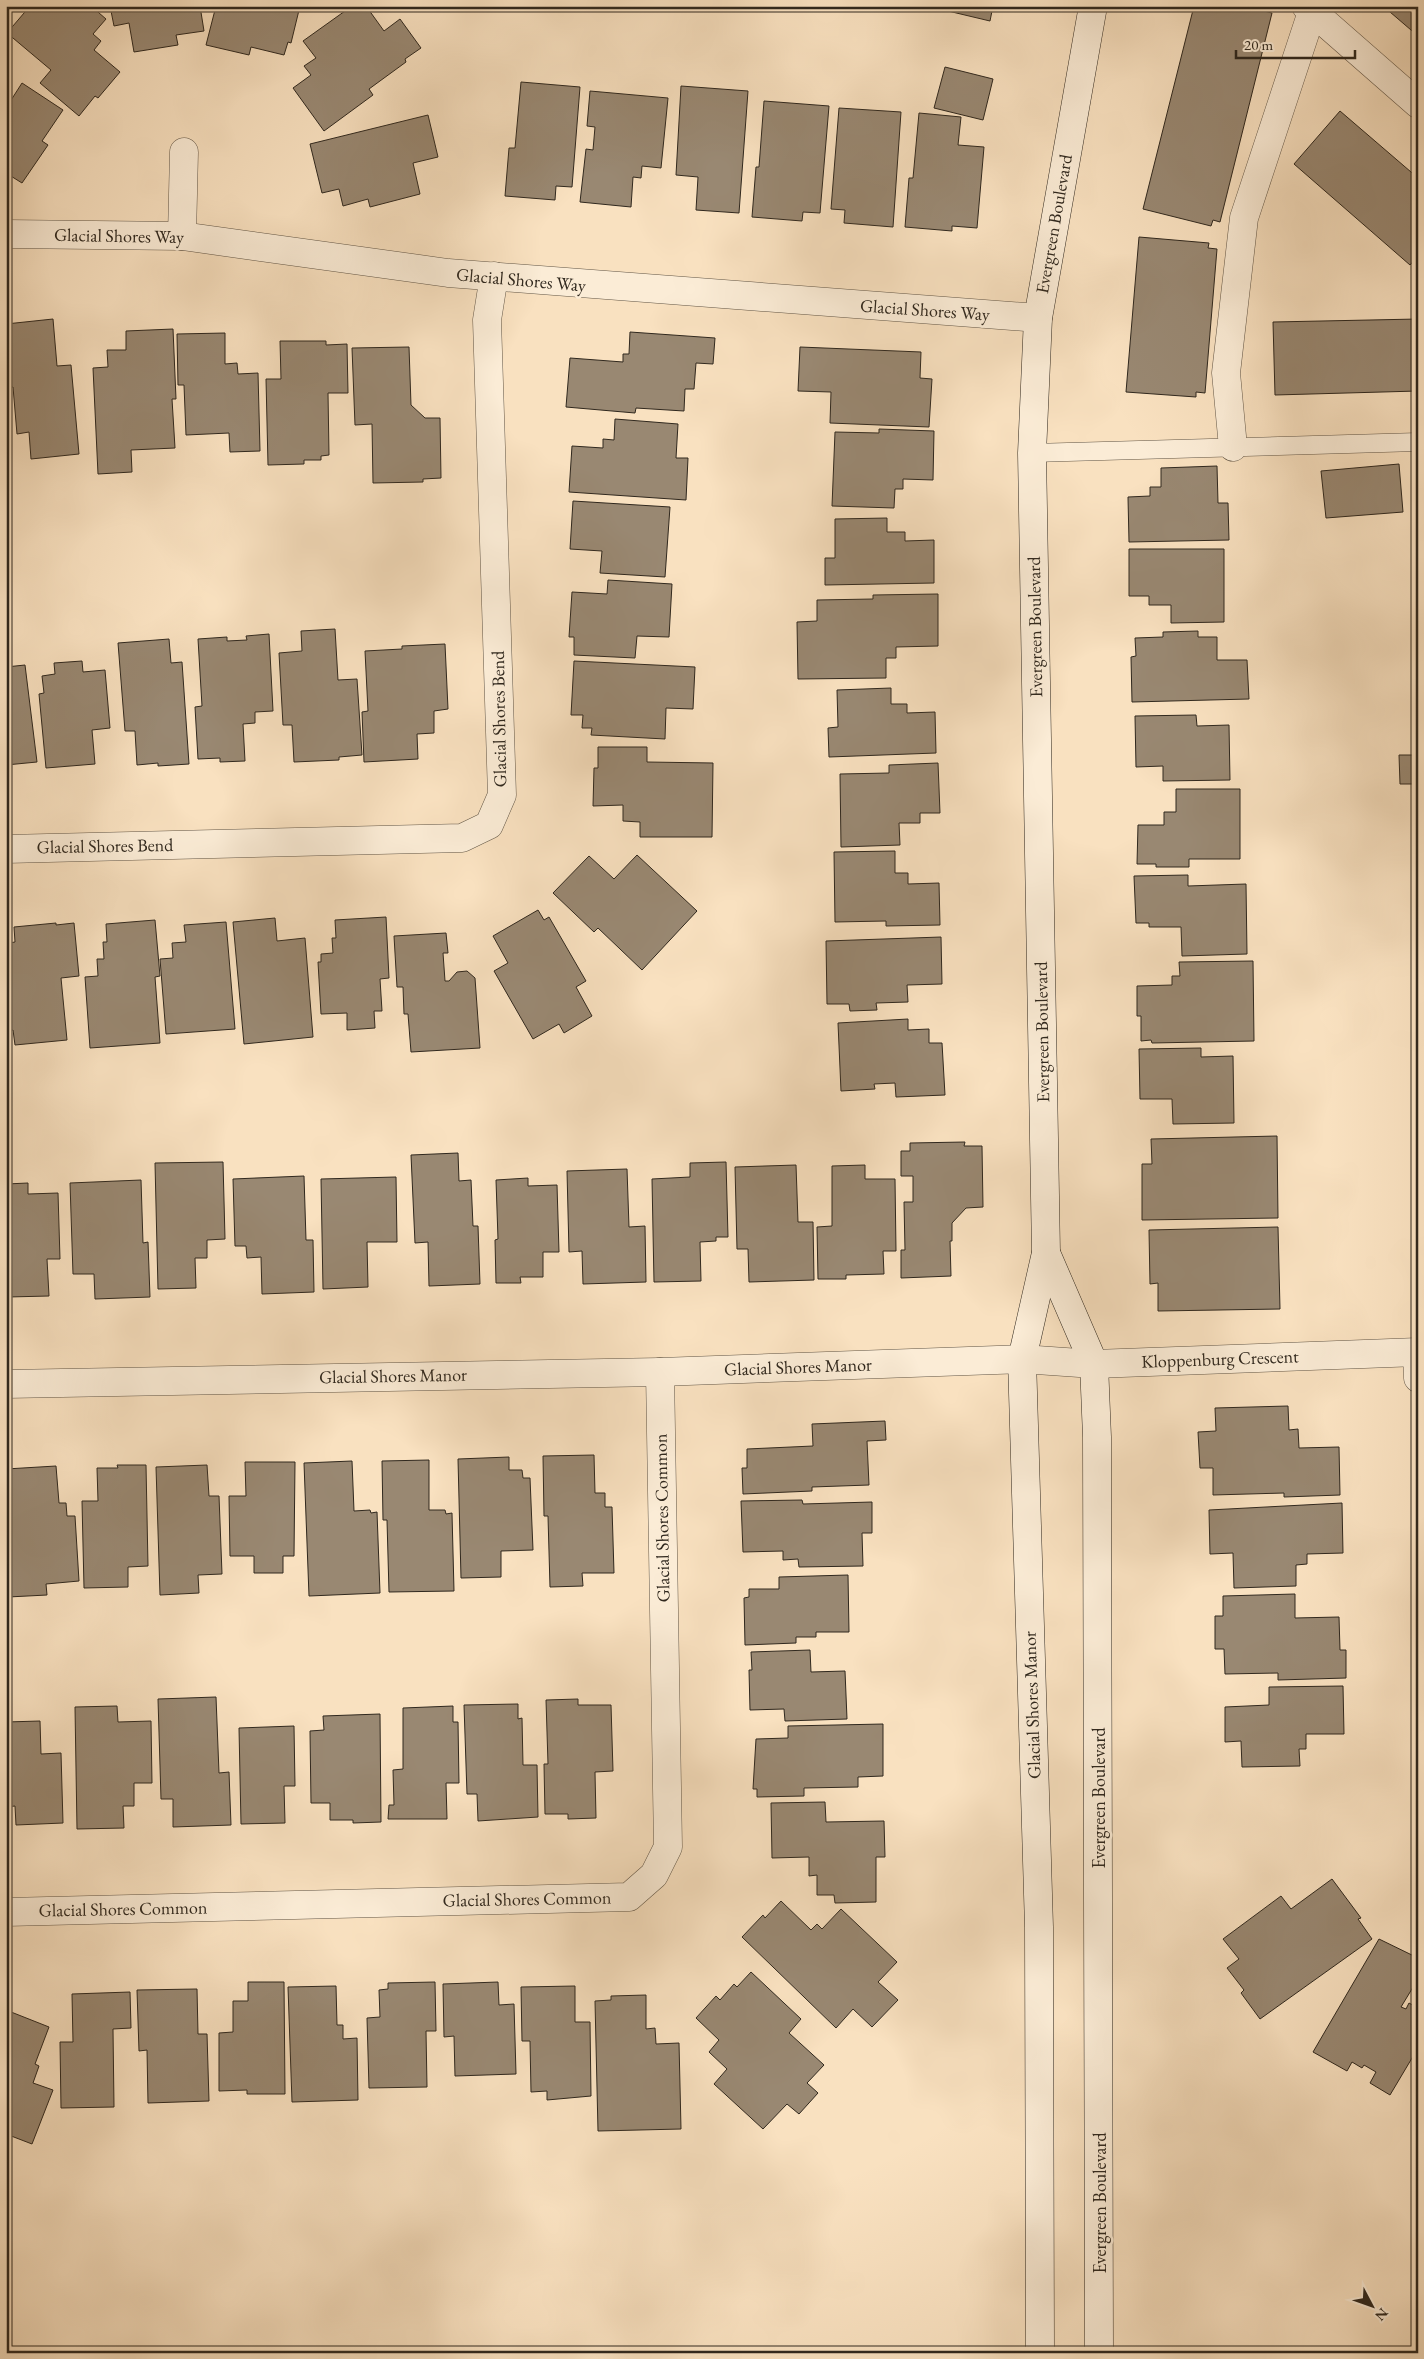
<svg xmlns="http://www.w3.org/2000/svg" width="1424" height="2359" font-family="'EB Garamond',serif">
<rect width="100%" height="100%" fill="#f9e1c0"/>
<filter id="stains"><feTurbulence type="fractalNoise" baseFrequency=".004" numOctaves="4"/><feColorMatrix values="0 0 0 0 .2 0 0 0 0 .09 0 0 0 0 .02 0 0 0 .5 -.17"/></filter>
<radialGradient id="worn" r=".72"><stop offset=".6" stop-color="#630" stop-opacity="0"/><stop offset="1" stop-color="#630" stop-opacity=".3"/></radialGradient>
<g fill="#998872" stroke="#30281e">
<polygon points="30,6 91,6 106,19 93,34 101,41 94,50 120,72 98,98 95,96 79,116 40,83 51,70 7,33"/>
<polygon points="110,6 200,6 204,31 176,35 178,45 134,52 129,23 114,26"/>
<polygon points="216,6 300,6 291,43 288,42 284,55 251,47 249,55 206,45"/>
<polygon points="352,6 366,6 384,31 400,19 421,48 405,59 406,62 369,89 373,95 324,131 293,88 311,75 304,66 316,58 303,41"/>
<polygon points="927,6 993,6 990,21"/>
<polygon points="1194,6 1265,6 1264,11 1272,13 1220,222 1213,220 1211,226 1143,209"/>
<polygon points="1383,6 1418,6 1418,36"/>
<polygon points="945,67 993,79 983,120 934,108"/>
<polygon points="521,82 580,87 572,187 556,186 555,200 505,196 509,148 515,148"/>
<polygon points="22,83 63,110 42,141 48,145 22,183 6,173 6,108"/>
<polygon points="681,86 748,91 739,213 696,210 698,177 676,175"/>
<polygon points="590,91 668,98 661,168 642,166 641,178 633,177 631,207 580,202 586,149 593,150 595,127 587,126"/>
<polygon points="764,101 829,106 820,213 803,212 802,221 752,217 756,167 759,167"/>
<polygon points="839,108 901,112 893,227 844,223 845,210 831,209"/>
<polygon points="1340,111 1418,178 1418,256 1410,265 1294,164"/>
<polygon points="919,113 961,117 958,145 984,147 977,228 952,226 952,231 905,227 909,178 913,178"/>
<polygon points="428,115 438,157 413,163 420,194 370,207 368,199 343,206 339,189 322,193 310,144"/>
<polygon points="1139,237 1209,243 1208,248 1217,249 1205,393 1196,392 1196,397 1126,392"/>
<polygon points="53,319 57,366 71,365 79,454 31,459 29,432 17,434 13,387 6,388 6,324"/>
<polygon points="1418,319 1418,391 1275,395 1273,322"/>
<polygon points="173,329 176,399 172,399 175,448 131,450 132,472 98,474 93,368 108,367 107,350 126,350 126,331"/>
<polygon points="630,332 715,338 713,364 696,363 694,389 685,389 684,411 636,408 635,413 566,407 570,358 623,362 623,354 629,354"/>
<polygon points="225,333 225,364 237,363 238,374 258,373 260,451 230,452 229,433 186,435 184,385 178,385 177,334"/>
<polygon points="280,341 326,341 326,345 347,344 348,393 328,393 329,455 321,456 321,460 304,460 304,464 268,465 266,379 281,379"/>
<polygon points="409,347 411,405 425,418 440,418 441,478 423,479 423,482 373,483 372,424 355,425 352,348"/>
<polygon points="800,347 921,352 920,378 932,379 929,427 830,423 831,392 798,391"/>
<polygon points="615,419 678,424 676,458 688,458 686,500 569,492 572,446 603,448 603,439 614,440"/>
<polygon points="879,429 934,431 933,480 903,479 903,489 895,489 894,508 832,506 835,432 879,433"/>
<polygon points="1399,464 1403,512 1326,518 1321,471"/>
<polygon points="1217,466 1218,503 1228,503 1229,540 1129,542 1128,497 1150,496 1150,487 1161,487 1161,468"/>
<polygon points="573,501 670,507 665,577 600,573 602,551 570,549"/>
<polygon points="887,518 887,532 905,532 905,541 934,540 934,583 825,585 825,558 835,558 835,519"/>
<polygon points="1129,549 1224,549 1224,622 1171,623 1171,605 1149,605 1149,596 1129,596"/>
<polygon points="608,580 672,584 669,637 637,636 635,658 574,655 574,637 569,637 572,592 607,594"/>
<polygon points="938,594 938,646 896,647 896,658 886,658 886,678 798,679 797,622 817,621 817,600 873,599 873,595"/>
<polygon points="335,629 338,680 357,679 362,755 339,757 339,760 294,762 292,725 283,725 279,653 302,651 301,631"/>
<polygon points="1198,631 1198,637 1217,637 1217,660 1247,660 1249,699 1132,702 1131,657 1136,656 1135,638 1163,637 1163,632"/>
<polygon points="269,634 273,711 255,712 255,723 243,724 245,761 220,762 220,758 198,759 195,707 202,706 198,639 227,637 227,641 247,640 246,636"/>
<polygon points="169,639 171,663 182,662 189,764 158,766 158,763 137,765 135,731 125,731 118,643"/>
<polygon points="445,644 448,709 434,711 434,733 417,734 418,759 364,762 362,712 368,711 365,651 402,649 402,646"/>
<polygon points="82,661 83,672 105,670 110,728 92,730 95,764 46,768 39,694 44,693 42,676 55,674 54,663"/>
<polygon points="574,661 695,667 693,709 666,708 665,739 591,735 592,728 582,728 583,715 571,715"/>
<polygon points="25,665 37,762 6,765 6,667"/>
<polygon points="891,688 891,704 907,704 907,713 935,712 936,753 829,757 828,728 838,727 837,690"/>
<polygon points="1196,715 1197,726 1229,725 1230,780 1163,781 1163,766 1136,767 1135,716"/>
<polygon points="1413,732 1418,732 1418,800 1414,800 1414,784 1400,784 1399,755 1414,755"/>
<polygon points="598,747 647,747 647,762 713,763 712,837 640,837 640,822 623,821 623,805 593,806 594,768 598,768"/>
<polygon points="938,763 940,813 920,813 920,823 899,823 900,845 841,847 840,774 889,773 889,765"/>
<polygon points="1176,789 1240,789 1240,859 1189,859 1189,867 1156,867 1156,864 1137,864 1138,825 1164,825 1164,812 1176,812"/>
<polygon points="895,851 895,873 908,873 908,884 939,883 940,925 886,926 886,921 835,922 834,852"/>
<polygon points="637,855 697,911 642,970 598,928 594,932 553,893 589,856 614,879"/>
<polygon points="1188,875 1188,886 1246,884 1247,954 1182,956 1181,927 1149,927 1149,923 1136,923 1134,876"/>
<polygon points="538,910 544,920 549,917 586,981 576,987 592,1016 564,1033 559,1024 533,1039 494,971 508,963 493,936"/>
<polygon points="386,917 389,978 380,979 382,1011 374,1011 375,1028 347,1030 347,1013 321,1014 318,962 321,962 321,954 333,953 332,938 336,938 335,920"/>
<polygon points="275,918 277,941 305,938 313,1037 244,1044 233,922"/>
<polygon points="155,920 160,976 155,977 160,1043 90,1048 85,977 98,976 97,959 104,959 103,942 107,942 106,924"/>
<polygon points="226,922 235,1029 166,1034 160,959 173,958 172,943 186,942 184,925"/>
<polygon points="56,923 56,925 74,923 79,976 61,978 67,1040 15,1045 13,1030 9,1031 6,1007 6,956 11,956 9,943 15,942 14,927"/>
<polygon points="446,933 448,953 443,953 445,981 449,981 457,972 467,971 475,978 480,1048 411,1052 408,1014 404,1014 403,987 397,987 394,936"/>
<polygon points="941,937 942,984 907,985 908,1002 876,1003 877,1010 850,1011 849,1004 827,1004 826,941"/>
<polygon points="1253,961 1254,1041 1152,1043 1151,1040 1141,1041 1141,1016 1137,1016 1137,986 1172,985 1172,976 1180,976 1179,962"/>
<polygon points="908,1019 908,1030 929,1029 929,1043 942,1043 945,1095 896,1097 895,1083 874,1084 875,1089 841,1091 838,1023"/>
<polygon points="1201,1048 1201,1057 1233,1056 1234,1123 1173,1124 1172,1099 1140,1099 1139,1049"/>
<polygon points="1277,1136 1278,1218 1142,1220 1142,1164 1152,1164 1151,1139"/>
<polygon points="965,1142 964,1146 982,1146 983,1207 966,1208 952,1223 952,1241 950,1241 951,1276 901,1278 901,1250 905,1250 904,1202 913,1202 913,1176 901,1176 901,1151 910,1151 910,1143"/>
<polygon points="458,1153 459,1181 471,1180 473,1226 478,1226 480,1284 429,1286 428,1242 415,1243 411,1155"/>
<polygon points="223,1162 225,1239 207,1240 207,1258 195,1258 196,1288 158,1289 155,1163"/>
<polygon points="726,1162 728,1237 716,1237 716,1241 700,1242 701,1281 654,1282 652,1179 690,1177 690,1163"/>
<polygon points="796,1165 798,1222 813,1222 814,1280 749,1282 748,1249 737,1249 735,1167"/>
<polygon points="865,1165 865,1179 895,1179 896,1251 883,1251 884,1274 846,1275 846,1279 818,1279 817,1227 832,1226 832,1166"/>
<polygon points="627,1169 629,1227 645,1226 646,1282 583,1284 582,1251 569,1252 567,1171"/>
<polygon points="304,1176 306,1240 313,1240 314,1292 262,1294 261,1257 247,1258 246,1246 235,1246 233,1179"/>
<polygon points="396,1177 397,1242 367,1242 368,1287 323,1289 321,1179"/>
<polygon points="528,1178 528,1186 557,1185 559,1252 543,1252 543,1277 520,1277 521,1283 496,1283 495,1240 498,1239 496,1180"/>
<polygon points="141,1180 143,1243 148,1242 150,1297 95,1299 94,1274 73,1274 70,1183"/>
<polygon points="28,1183 28,1194 58,1193 60,1259 47,1259 49,1296 8,1297 6,1184"/>
<polygon points="1278,1227 1280,1309 1158,1311 1158,1283 1150,1284 1149,1230"/>
<polygon points="1288,1406 1289,1430 1298,1429 1299,1448 1339,1447 1340,1495 1284,1497 1284,1493 1213,1495 1213,1468 1200,1468 1198,1432 1216,1431 1215,1408"/>
<polygon points="885,1421 886,1440 867,1441 869,1485 812,1487 812,1491 743,1494 742,1468 747,1468 747,1449 813,1446 812,1424"/>
<polygon points="594,1455 595,1493 605,1493 605,1507 612,1507 614,1573 582,1573 583,1586 550,1587 548,1516 544,1516 543,1456"/>
<polygon points="509,1457 509,1470 522,1470 523,1478 530,1478 533,1550 501,1551 501,1577 461,1578 458,1459"/>
<polygon points="429,1460 429,1510 445,1510 446,1514 452,1513 454,1591 389,1592 387,1520 383,1520 382,1461"/>
<polygon points="352,1461 354,1511 370,1510 371,1513 377,1512 380,1593 309,1596 304,1463"/>
<polygon points="245,1462 295,1462 294,1556 283,1556 283,1573 254,1573 254,1556 230,1556 229,1496 246,1496"/>
<polygon points="117,1465 146,1465 148,1566 128,1567 128,1587 84,1588 82,1501 98,1501 97,1468 118,1468"/>
<polygon points="207,1465 209,1496 219,1496 222,1574 198,1575 199,1593 160,1595 156,1467"/>
<polygon points="56,1466 59,1503 66,1503 67,1516 75,1516 79,1581 46,1584 47,1595 8,1597 6,1469"/>
<polygon points="802,1500 803,1504 872,1502 872,1533 862,1533 863,1566 799,1567 798,1559 783,1560 783,1551 743,1552 741,1501"/>
<polygon points="1342,1503 1343,1553 1307,1554 1307,1564 1296,1565 1296,1586 1234,1588 1233,1553 1210,1554 1209,1510"/>
<polygon points="848,1575 849,1632 816,1632 816,1637 796,1637 796,1643 745,1645 744,1598 749,1597 749,1589 779,1589 779,1577"/>
<polygon points="1295,1594 1295,1618 1339,1617 1340,1650 1346,1650 1346,1678 1278,1680 1278,1673 1225,1674 1224,1649 1215,1649 1215,1616 1223,1616 1223,1596"/>
<polygon points="810,1650 811,1672 845,1671 847,1719 785,1721 784,1709 750,1710 749,1670 752,1670 751,1652"/>
<polygon points="1343,1686 1344,1734 1306,1734 1306,1749 1299,1749 1300,1766 1242,1767 1241,1741 1225,1742 1225,1707 1269,1705 1269,1687"/>
<polygon points="216,1697 219,1773 229,1772 231,1825 173,1827 173,1799 161,1799 158,1699"/>
<polygon points="578,1699 578,1705 611,1705 613,1771 595,1772 596,1818 568,1819 568,1814 545,1814 544,1764 548,1764 546,1700"/>
<polygon points="518,1704 518,1719 522,1718 523,1765 537,1765 538,1817 478,1821 477,1794 467,1794 464,1705"/>
<polygon points="117,1706 118,1722 151,1721 152,1783 134,1783 134,1806 123,1806 124,1828 77,1829 75,1707"/>
<polygon points="453,1706 453,1722 458,1722 459,1783 446,1783 447,1819 388,1819 389,1805 394,1805 393,1770 403,1769 403,1708"/>
<polygon points="380,1714 381,1822 353,1823 353,1820 330,1820 330,1803 311,1803 310,1731 324,1730 323,1716"/>
<polygon points="40,1721 41,1754 61,1753 63,1823 16,1825 15,1806 6,1807 6,1722"/>
<polygon points="883,1724 883,1776 858,1777 858,1787 804,1788 804,1796 757,1797 757,1789 753,1789 756,1739 788,1738 788,1726"/>
<polygon points="294,1726 295,1786 284,1786 285,1823 241,1824 239,1728"/>
<polygon points="825,1802 826,1822 884,1821 885,1857 876,1857 876,1902 835,1903 834,1895 817,1895 817,1875 809,1876 809,1857 772,1858 771,1803"/>
<polygon points="1332,1879 1361,1918 1358,1919 1372,1939 1260,2019 1241,1993 1244,1990 1227,1968 1239,1959 1223,1939 1281,1896 1291,1909"/>
<polygon points="781,1901 811,1930 817,1924 822,1929 841,1909 897,1962 878,1982 898,2000 872,2027 853,2009 836,2028 742,1937 763,1915 765,1918"/>
<polygon points="1379,1939 1418,1958 1418,1979 1401,2007 1406,2009 1409,2003 1418,2008 1418,2048 1390,2095 1370,2083 1376,2072 1364,2065 1362,2068 1352,2062 1347,2071 1313,2052"/>
<polygon points="751,1972 801,2019 789,2033 824,2065 807,2083 818,2093 799,2114 787,2104 763,2129 714,2084 727,2069 709,2052 719,2040 696,2018 716,1996 720,2000 734,1984 737,1987"/>
<polygon points="248,1982 284,1982 285,2094 247,2094 247,2090 219,2091 219,2033 233,2032 233,2001 248,2001"/>
<polygon points="435,1982 436,2031 426,2031 427,2087 369,2088 367,2018 380,2017 379,1990 388,1989 388,1983"/>
<polygon points="498,1982 499,2005 514,2004 516,2074 455,2076 454,2036 444,2037 443,1984"/>
<polygon points="336,1986 337,2025 343,2025 343,2039 357,2038 358,2100 292,2102 288,1987"/>
<polygon points="575,1986 575,2022 590,2022 591,2096 547,2100 547,2091 531,2092 530,2041 522,2041 521,1987"/>
<polygon points="197,1989 198,2034 207,2034 209,2101 148,2103 147,2050 139,2051 137,1990"/>
<polygon points="130,1992 131,2028 113,2029 114,2107 61,2108 60,2042 73,2042 72,1994"/>
<polygon points="646,1995 646,2029 655,2028 656,2044 679,2043 681,2129 598,2131 595,2001 611,2000 611,1996"/>
<polygon points="6,2010 49,2027 35,2064 39,2066 33,2083 53,2090 32,2144 6,2134"/>
</g>
<g fill="none" stroke-linecap="round" stroke-linejoin="round">
<g stroke="#625646" stroke-width="19">
<polyline id="lane" points="1032,453 1418,442"/>
</g>
<g stroke="#625646" stroke-width="29">
<g id="street">
<polyline points="1306,6 1418,104"/>
<polyline points="6,234 182,236 448,273 1038,318"/>
<polyline points="182,236 184,152"/>
<polyline points="1233,447 1226,373 1244,218 1312,12"/>
<polyline points="6,849 462,838 489,825 502,795 487,320 494,276"/>
<polyline points="1417,1352 1418,1378"/>
<polyline points="6,1384 660,1372 1022,1359 1094,1364 1418,1352"/>
<polyline points="6,1912 629,1897 654,1875 668,1847 660,1372"/>
</g>
</g>
<g stroke="#30281e" stroke-width="29">
<g id="secondary">
<polyline points="1046,1253 1094,1364 1097,1437 1099,2353"/>
<polyline points="1040,2353 1039,1927 1022,1359 1046,1253 1032,453 1038,318 1093,6"/>
</g>
</g>
<use href="#lane" stroke="#fbecd6" stroke-width="18"/>
<use href="#street" stroke="#fbecd6" stroke-width="28"/>
<use href="#secondary" stroke="#fbecd6" stroke-width="28"/>
</g>
<g text-anchor="middle" stroke-width="5" stroke-linejoin="round" paint-order="stroke">
<g font-size="18" fill="#30281e" stroke="#fbecd6">
<text transform="translate(1054 224) rotate(-80)" y="6">Evergreen Boulevard</text>
<text transform="translate(119 236) rotate(1)" y="6">Glacial Shores Way</text>
<text transform="translate(521 280) rotate(5)" y="6">Glacial Shores Way</text>
<text transform="translate(925 310) rotate(4)" y="6">Glacial Shores Way</text>
<text transform="translate(1035 627) rotate(-91)" y="6">Evergreen Boulevard</text>
<text transform="translate(499 719) rotate(-91)" y="6">Glacial Shores Bend</text>
<text transform="translate(105 846) rotate(-1)" y="6">Glacial Shores Bend</text>
<text transform="translate(1042 1032) rotate(-91)" y="6">Evergreen Boulevard</text>
<text transform="translate(1220 1359) rotate(-2)" y="6">Kloppenburg Crescent</text>
<text transform="translate(798 1367) rotate(-2)" y="6">Glacial Shores Manor</text>
<text transform="translate(393 1376) rotate(-1)" y="6">Glacial Shores Manor</text>
<text transform="translate(662 1518) rotate(-91)" y="6">Glacial Shores Common</text>
<text transform="translate(1032 1705) rotate(-92)" y="6">Glacial Shores Manor</text>
<text transform="translate(1099 1798) rotate(-90)" y="6">Evergreen Boulevard</text>
<text transform="translate(527 1899) rotate(-1)" y="6">Glacial Shores Common</text>
<text transform="translate(123 1909) rotate(-1)" y="6">Glacial Shores Common</text>
<text transform="translate(1100 2203) rotate(-90)" y="6">Evergreen Boulevard</text>
</g>
</g>
<rect width="1424" height="2359" fill="none" stroke="#f9e1c0" stroke-width="25"/>
<rect x="8" y="8" width="1409" height="2344" fill="none" stroke="#30281e" stroke-width="2.5"/>
<rect x="12" y="12" width="1399" height="2334" fill="none" stroke="#30281e"/>
<g transform="translate(1372 2306) rotate(131)" stroke="#fbecd6" stroke-width="4" paint-order="stroke">
<path d="M0-4L9 19L0 12L-9 19Z" fill="#30281e"/>
<text y="-8" font-size="14" font-weight="bold" text-anchor="middle" fill="#30281e">N</text>
</g>
<path d="M1236 50v8h119v-8" fill="none" stroke="#30281e" stroke-width="2.5"/>
<text x="1244" y="50" font-size="15" fill="#30281e" stroke="#fbecd6" stroke-width="4" paint-order="stroke">20 m</text>
<rect width="100%" height="100%" filter="url(#stains)"/>
<rect width="100%" height="100%" fill="url(#worn)"/>
</svg>
